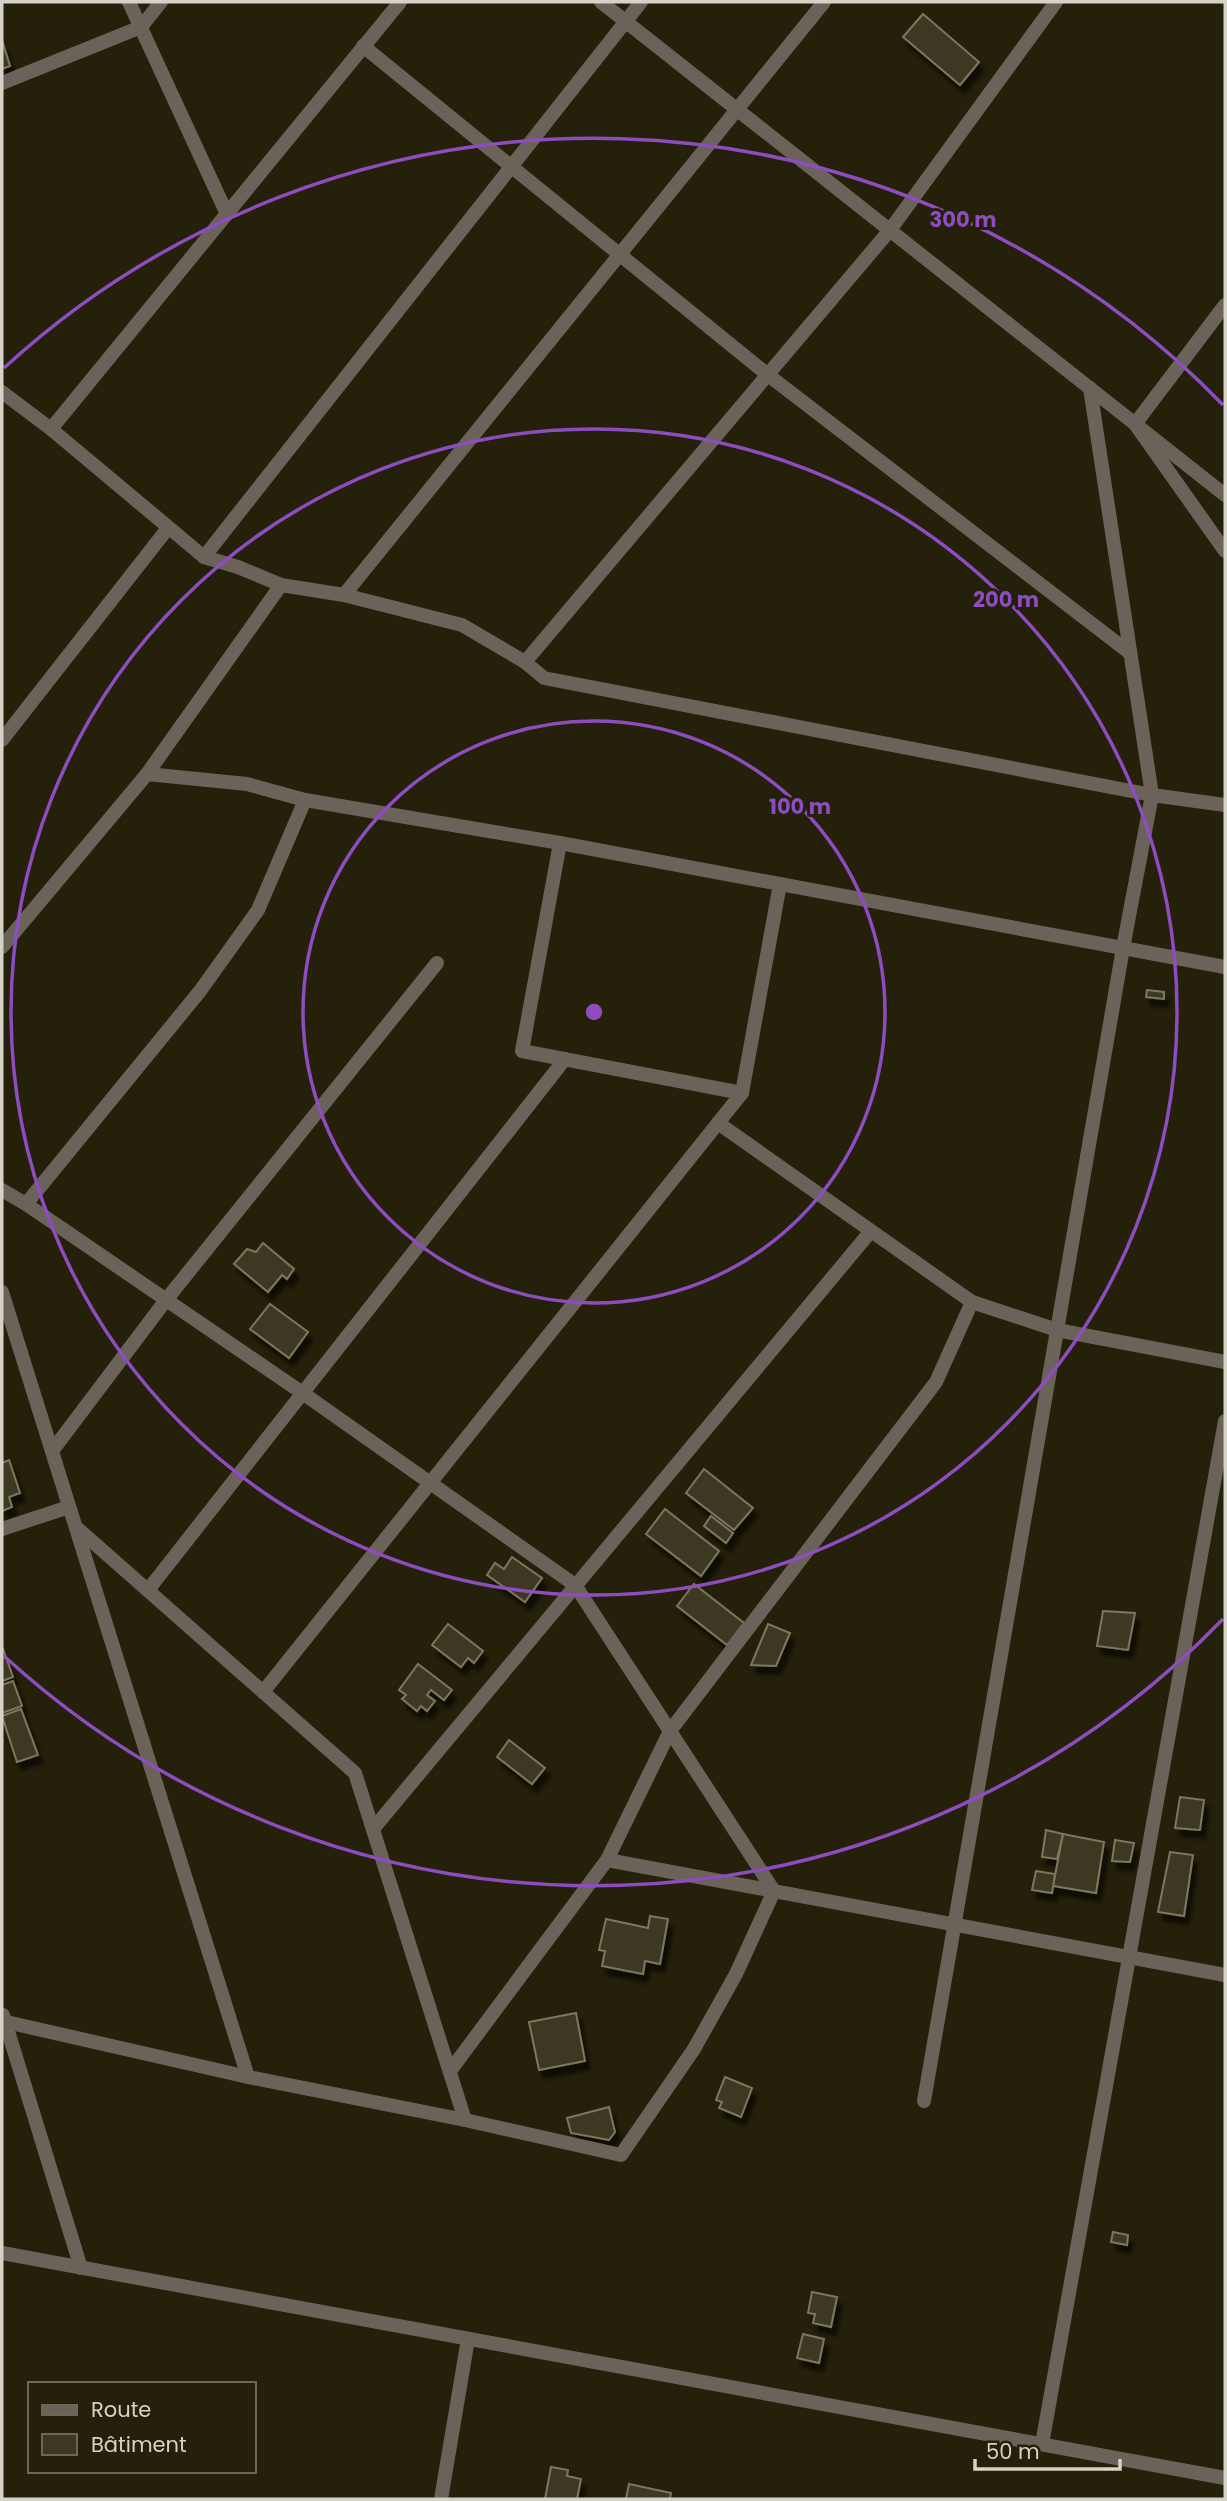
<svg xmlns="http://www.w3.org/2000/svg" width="1227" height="2501" font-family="Poppins,sans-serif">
<defs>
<filter id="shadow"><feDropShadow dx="4.5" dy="8" stdDeviation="2" flood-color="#0009"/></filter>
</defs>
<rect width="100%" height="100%" fill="#242009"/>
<g fill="#3d3821" stroke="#7b775d" stroke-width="2" filter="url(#shadow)">
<polygon points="923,14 979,62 960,85 903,37"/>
<polygon points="2,40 10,66 2,69"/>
<polygon points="1147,990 1164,992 1164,999 1146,997"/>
<polygon points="263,1243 294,1269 287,1279 282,1275 268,1292 234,1264 247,1249 256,1252"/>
<polygon points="270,1304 308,1332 289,1358 250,1329"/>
<polygon points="9,1460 20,1493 9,1497 12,1507 2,1511 2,1463"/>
<polygon points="704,1469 753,1508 734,1530 686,1493"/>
<polygon points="665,1509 719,1551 701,1576 646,1534"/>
<polygon points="711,1516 733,1533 726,1543 704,1526"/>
<polygon points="512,1557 542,1578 525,1602 487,1575 495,1563 504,1569"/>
<polygon points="694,1584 744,1623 727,1645 677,1606"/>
<polygon points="1103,1611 1135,1613 1128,1650 1097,1646"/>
<polygon points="448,1624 483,1651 474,1663 468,1658 461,1667 432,1645"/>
<polygon points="768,1624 790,1633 776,1666 751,1665"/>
<polygon points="2,1646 13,1677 2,1681"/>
<polygon points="418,1664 452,1690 444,1700 431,1690 427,1695 435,1701 427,1711 421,1706 417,1711 402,1699 406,1695 399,1690"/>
<polygon points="13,1681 22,1706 2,1713 2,1685"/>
<polygon points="21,1709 38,1755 17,1762 2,1716"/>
<polygon points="509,1740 545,1768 532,1784 497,1757"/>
<polygon points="1180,1797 1204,1800 1200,1830 1175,1828"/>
<polygon points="1046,1830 1063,1834 1057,1859 1042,1857"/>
<polygon points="1063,1834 1104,1842 1096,1893 1053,1886"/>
<polygon points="1115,1840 1134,1843 1130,1862 1112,1861"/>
<polygon points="1170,1852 1193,1855 1184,1916 1158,1912"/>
<polygon points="1036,1871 1055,1874 1052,1893 1032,1890"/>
<polygon points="650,1916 668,1919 660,1964 645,1961 643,1974 602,1966 605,1951 599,1950 606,1919 648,1928"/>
<polygon points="576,2013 585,2061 539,2070 529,2022"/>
<polygon points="725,2077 752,2088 741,2117 719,2108 722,2102 716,2100"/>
<polygon points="609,2107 615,2132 609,2140 571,2133 567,2118"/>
<polygon points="1113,2232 1128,2235 1127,2245 1111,2242"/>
<polygon points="812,2292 837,2297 831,2327 813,2323 815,2314 808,2313"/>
<polygon points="803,2334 824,2339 819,2363 797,2358"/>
<polygon points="551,2467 568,2470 567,2476 581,2479 577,2499 545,2499"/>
<polygon points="629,2484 671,2493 670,2499 626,2499"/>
</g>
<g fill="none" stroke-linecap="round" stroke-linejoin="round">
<g stroke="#6b625a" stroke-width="14">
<polyline points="129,2 227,214"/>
<polyline points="601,2 1225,495"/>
<polyline points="363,46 768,375 1130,653"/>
<polyline points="2,83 141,27 161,2"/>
<polyline points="1225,305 1135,424 1225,551"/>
<polyline points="2,392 51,429 204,557 238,567 281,585 147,774 2,947"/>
<polyline points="51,429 400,2"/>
<polyline points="204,557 641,2"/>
<polyline points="281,585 344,595 824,2"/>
<polyline points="344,595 462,625 525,662 544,678 1152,795 1225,805"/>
<polyline points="525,662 890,230 1056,2"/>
<polyline points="2,740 168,528"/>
<polyline points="147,774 247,784 305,800 560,843 1225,967"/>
<polyline points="560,843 522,1051 742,1093"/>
<polyline points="718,1123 972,1302 1057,1330 1225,1362"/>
<polyline points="2,1190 26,1204 304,1394 575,1585 774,1891 736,1974 694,2049 621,2155 465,2120 248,2077 2,2021"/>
<polyline points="26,1204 200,991 258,910 305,800"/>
<polyline points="2,1292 248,2077"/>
<polyline points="52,1451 166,1300 437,963"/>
<polyline points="77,1528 355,1773 465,2120"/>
<polyline points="2,1529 69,1507"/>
<polyline points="148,1590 565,1059"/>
<polyline points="263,1692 742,1093 780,884"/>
<polyline points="373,1829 871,1231"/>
<polyline points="607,1860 1225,1975"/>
<polyline points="3,2015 81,2268"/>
<polyline points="450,2071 607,1860 670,1731 936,1382 972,1302"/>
<polyline points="924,2101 1123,948 1152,795 1090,388"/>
<polyline points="2,2253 1225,2478"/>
<polyline points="1042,2444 1225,1421"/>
<polyline points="441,2499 468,2339"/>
</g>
</g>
<g fill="none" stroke="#8d4dc0" stroke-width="3.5">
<circle cx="594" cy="1012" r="291"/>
<circle cx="594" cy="1012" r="583"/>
<path d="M1223 1619A874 874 0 0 1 4 1656M4 368A874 874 0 0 1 1223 405"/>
</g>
<circle cx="594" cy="1012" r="10" fill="#8d4dc0" stroke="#242009" stroke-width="3.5"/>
<g font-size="21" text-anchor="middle" font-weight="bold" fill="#8d4dc0" stroke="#242009" stroke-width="6" stroke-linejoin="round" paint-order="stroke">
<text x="963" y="227">300 m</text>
<text x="1006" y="607">200 m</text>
<text x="800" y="814">100 m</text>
</g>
<rect width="1227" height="2501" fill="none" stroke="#d5d3c5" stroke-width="7"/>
<rect x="28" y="2382" width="228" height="91" fill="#242009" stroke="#6b6854" stroke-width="2"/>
<rect x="42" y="2405" width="35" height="10" fill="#6b625a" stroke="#6b6854" stroke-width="2"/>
<text x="91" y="2417" font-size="21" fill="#d5d3c5">Route</text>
<rect x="42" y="2434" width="35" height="21" fill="#3d3821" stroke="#6b6854" stroke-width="2"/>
<text x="91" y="2452" font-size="21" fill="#d5d3c5">Bâtiment</text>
<path d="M975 2459v10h145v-10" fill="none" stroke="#d5d3c5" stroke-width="3.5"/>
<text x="986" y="2459" font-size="21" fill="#d5d3c5" stroke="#242009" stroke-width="5" paint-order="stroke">50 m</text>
</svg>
